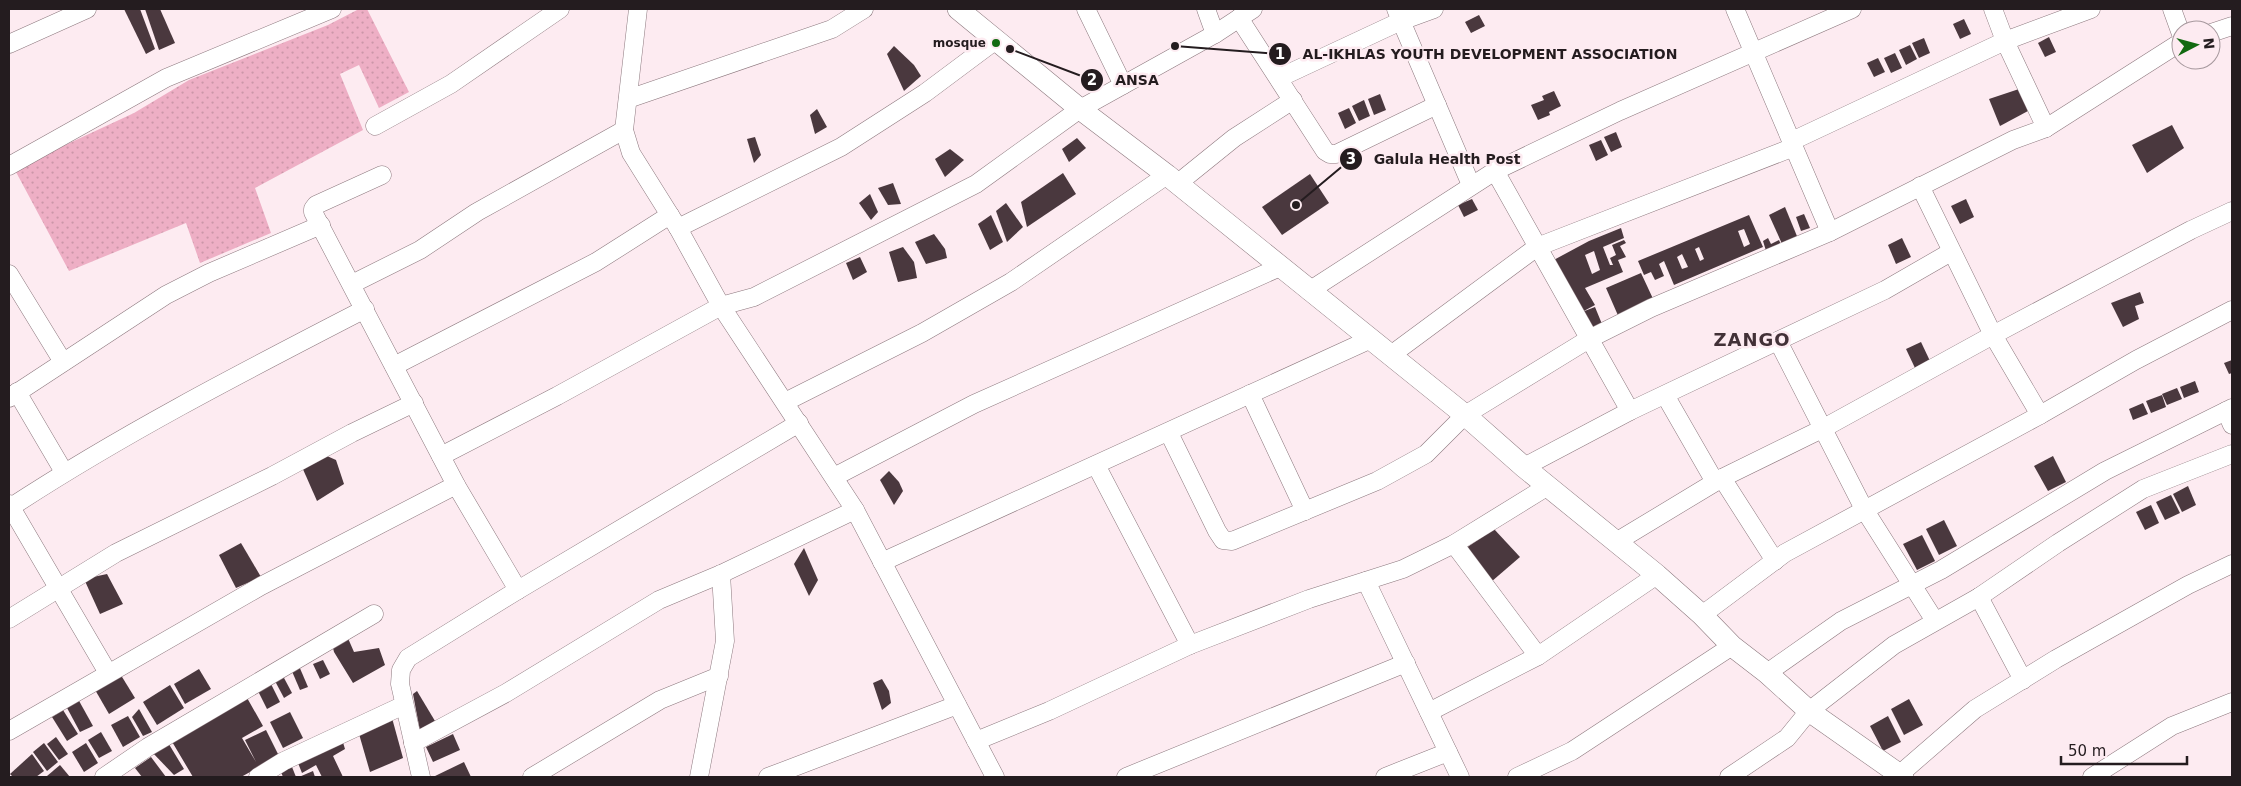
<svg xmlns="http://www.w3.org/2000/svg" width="2241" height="786" font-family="'DejaVu Sans',sans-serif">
<defs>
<pattern id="grass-dots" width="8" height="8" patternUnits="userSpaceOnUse" patternTransform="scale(1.25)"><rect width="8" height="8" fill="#eeafc5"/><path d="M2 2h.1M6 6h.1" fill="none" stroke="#cc96a9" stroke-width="1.8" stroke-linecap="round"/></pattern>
</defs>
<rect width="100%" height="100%" fill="#fdebf1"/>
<polygon fill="url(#grass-dots)" points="359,9 367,9 409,92 379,108 359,65 340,74 363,130 255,188 271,233 200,263 186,223 69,271 16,172 33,160 134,113 189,80 328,25"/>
<g fill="#4a383e" fill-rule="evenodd">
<polygon points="124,9 140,9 155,49 146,54"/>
<polygon points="145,9 160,9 175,43 159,50"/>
<polygon points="1479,15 1485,26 1471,33 1465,22"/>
<polygon points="1964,19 1971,34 1960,39 1953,24"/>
<polygon points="2049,37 2056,52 2045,57 2038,43"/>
<polygon points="1924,38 1930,53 1919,58 1912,43"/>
<polygon points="1910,45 1917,59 1906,65 1899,50"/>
<polygon points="894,46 914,65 921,76 904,91 887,54"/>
<polygon points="1895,53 1902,68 1891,73 1884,58"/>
<polygon points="1878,58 1885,72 1874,77 1867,63"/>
<polygon points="2019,89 2028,111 2000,126 1989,99"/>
<polygon points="1554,91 1561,106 1549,112 1550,115 1538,120 1531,105 1544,100 1542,96"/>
<polygon points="1380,94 1386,110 1374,115 1368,99"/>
<polygon points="1364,100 1370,116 1359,121 1352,106"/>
<polygon points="1349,108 1356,123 1345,129 1338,113"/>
<polygon points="817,109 827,127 815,134 810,115"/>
<polygon points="2172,125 2184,148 2147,173 2132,145"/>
<polygon points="1616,132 1622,147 1611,152 1604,137"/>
<polygon points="755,137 761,155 754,163 747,139"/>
<polygon points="1077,138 1086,148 1069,162 1062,149"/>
<polygon points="1601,140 1608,155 1596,161 1589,145"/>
<polygon points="950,149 964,160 945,177 935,159"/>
<polygon points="1063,173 1076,194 1027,227 1021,202"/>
<polygon points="1310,174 1329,203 1282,235 1262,207"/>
<polygon points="893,183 901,204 888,205 878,188"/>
<polygon points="870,194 878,212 871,220 859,203"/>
<polygon points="1472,199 1478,210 1464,217 1458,205"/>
<polygon points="1966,199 1974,217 1960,224 1951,206"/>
<polygon points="1006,203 1023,227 1007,242 996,211"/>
<polygon points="1785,207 1799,241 1783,246 1769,215"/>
<polygon points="1804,214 1810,228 1801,231 1796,217"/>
<polygon points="991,215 1003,242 990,250 978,224"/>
<path d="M1749,215l14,32 -89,38 -10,-24 -5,3 5,12 -9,4 -4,-8 -7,3 -6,-14zM1744,229l6,15 -6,3 -6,-16zM1699,247l5,12 -4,2 -5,-12zM1682,254l6,13 -6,2 -5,-12z"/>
<path d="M1621,228l3,10 -21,9 7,18h3l-3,-7 6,-3 -4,-10 12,-5 2,3 -6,3 6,11 -8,3 5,12 -38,16 10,17 -13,7 13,-5 7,17 -13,7 -39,-69 39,-21zM1594,251l6,19 -8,4 -7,-19z"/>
<polygon points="934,234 945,249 947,258 926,264 915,242"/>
<polygon points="1768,238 1771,244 1779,240 1782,247 1767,254 1763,241"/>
<polygon points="1902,238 1911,257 1896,264 1888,245"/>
<polygon points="903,247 914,262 917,278 898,282 889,252"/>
<polygon points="860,257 867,272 853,280 846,263"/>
<polygon points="1641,273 1655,303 1620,320 1606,288"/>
<polygon points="2140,292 2144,303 2135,306 2139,319 2123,327 2111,303"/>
<polygon points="1921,342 1930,361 1915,368 1906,349"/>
<polygon points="2232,360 2232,373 2229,374 2224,363"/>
<polygon points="2195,381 2199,392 2184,398 2180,387"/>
<polygon points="2177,388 2182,399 2167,405 2162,394"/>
<polygon points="2162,395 2166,407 2151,413 2146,401"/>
<polygon points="2143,403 2148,414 2133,420 2129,409"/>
<polygon points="327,456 336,460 344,484 317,501 302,467"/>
<polygon points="2053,456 2066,482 2048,491 2034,466"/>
<polygon points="889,471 899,482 903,491 894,505 880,480"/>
<polygon points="2188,486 2196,505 2182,512 2173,494"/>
<polygon points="2171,495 2180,513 2165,520 2156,502"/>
<polygon points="2151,505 2159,523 2145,530 2136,512"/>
<polygon points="1944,520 1957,546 1939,555 1926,529"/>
<polygon points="1494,529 1520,557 1491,582 1466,548"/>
<polygon points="1922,535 1935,561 1917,570 1903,544"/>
<polygon points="241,543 261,577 236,588 219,555"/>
<polygon points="804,548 818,580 809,596 794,564"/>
<polygon points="107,574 123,604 100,614 84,579"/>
<polygon points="347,636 354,652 379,648 385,665 353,683 334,652 332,644"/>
<polygon points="323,660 330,674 320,679 313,664"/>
<polygon points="299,666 308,687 300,690 291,669"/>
<polygon points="199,669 211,689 185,704 174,684"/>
<polygon points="119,672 135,698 109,714 94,688"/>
<polygon points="283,676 292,693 284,698 275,681"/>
<polygon points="882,679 889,691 891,703 882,710 873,683"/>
<polygon points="270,682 280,702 267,709 257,689"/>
<polygon points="170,685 184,708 157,725 143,702"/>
<polygon points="417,691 435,721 420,731 413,694"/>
<polygon points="246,696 263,726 242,738 256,762 245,740 266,730 279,756 241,777 193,777 171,740"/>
<polygon points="78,699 93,726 80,732 66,706"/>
<polygon points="1909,699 1923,725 1904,735 1891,709"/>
<polygon points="139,709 152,732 143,736 132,717"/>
<polygon points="63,710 78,734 67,741 52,717"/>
<polygon points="290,712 303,738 283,748 270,722"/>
<polygon points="128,716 140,737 123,747 111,725"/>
<polygon points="1888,716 1901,742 1883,751 1870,726"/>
<polygon points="392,718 403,758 370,772 359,734"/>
<polygon points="101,732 112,751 99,758 88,740"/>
<polygon points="453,734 460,750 433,762 426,747"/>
<polygon points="341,736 345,749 333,756 343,777 322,777 316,765 302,773 296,758"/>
<polygon points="56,737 68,754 59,760 47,744"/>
<polygon points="167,741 184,769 174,775 151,751"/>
<polygon points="44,743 58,762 47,771 33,752"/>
<polygon points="86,743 98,763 84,772 72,752"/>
<polygon points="32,754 44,771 36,777 13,777 10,774"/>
<polygon points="151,757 166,777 142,777 135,768"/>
<polygon points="464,762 471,777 433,777"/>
<polygon points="60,765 70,777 48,777 47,776"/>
<polygon points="292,767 296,777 283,777 281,772"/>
<polygon points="313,771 315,777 299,777"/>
</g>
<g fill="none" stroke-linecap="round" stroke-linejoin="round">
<g stroke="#8c787e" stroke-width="19">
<g id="minor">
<polyline points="638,9 624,130 631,153 678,228 721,306 855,510 995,777"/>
<polyline points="1086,9 1123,85"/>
<polyline points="1206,9 1215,34"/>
<polyline points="1396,9 1471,185"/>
<polyline points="1735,9 1830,232"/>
<polyline points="1993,9 2005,41 2046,128"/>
<polyline points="2172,9 2181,34"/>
<polyline points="1239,18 1325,151 1330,154 1336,154 1437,105"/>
<polyline points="2211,33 2232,26"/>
<polyline points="9,44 87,9"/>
<polyline points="1279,78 1401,21 1434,9"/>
<polyline points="628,99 832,29 864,9"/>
<polyline points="375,126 451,84 560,9"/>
<polyline points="1792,141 2005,41 2091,9"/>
<polyline points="9,166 166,78 332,9"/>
<polyline points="1495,171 1630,411"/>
<polyline points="382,175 316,205 313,209 313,212 456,485 518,590"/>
<polyline points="1177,184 1234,138 1293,100"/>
<polyline points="678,228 841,147 925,93 996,40"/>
<polyline points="9,274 63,362"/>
<polyline points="352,284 420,250 477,212 624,130"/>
<polyline points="1309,291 1495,171 1620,111 1852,9"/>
<polyline points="1778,341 1864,509 1935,621"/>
<polyline points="1391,355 1537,247 1794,147"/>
<polyline points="394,366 596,262 670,215"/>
<polyline points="17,392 64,472"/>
<polyline points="1250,394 1305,511"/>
<polyline points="1665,395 1715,482"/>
<polyline points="9,398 166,295 209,273 321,225"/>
<polyline points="785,402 922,333 1011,282 1167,175"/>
<polyline points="2226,411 2232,425"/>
<polyline points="2040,415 2136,360 2232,310"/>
<polyline points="1169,433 1217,531 1223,540 1232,541 1377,481 1426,454 1465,415 1589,339 1651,308 1830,232 2013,140 2046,128 2181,42"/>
<polyline points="441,456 557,396 721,306 754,297 976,184 1080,109 1215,34 1253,9"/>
<polyline points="1096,465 1190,645"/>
<polyline points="1524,467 1630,411 1885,290 1951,252"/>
<polyline points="834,477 974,404 1280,267"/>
<polyline points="1722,478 1775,561"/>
<polyline points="9,504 108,673"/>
<path d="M11,507c113,-74 234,-136 354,-198"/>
<polyline points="1616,542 1722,478 1822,429 1993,335 2191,230 2232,211"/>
<polyline points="1454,544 1538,656"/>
<polyline points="882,562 1371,339"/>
<polyline points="1366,581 1460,777"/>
<polyline points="1979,597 2023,680"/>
<polyline points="1702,615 1785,553 2040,415 1993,335 1920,186"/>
<polyline points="9,619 116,553 272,476 352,433 414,403"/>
<polyline points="1767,673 1841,621 1941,570 2105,471 2232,408"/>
<polyline points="1429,712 1538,656 1657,575"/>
<polyline points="9,731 261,586 456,485"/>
<polyline points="976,741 1049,711 1190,645 1309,599 1403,569 1454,544 1548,486"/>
<polyline points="413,743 506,693 659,600 721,574 855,510"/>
<polyline points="1900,774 1975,709 2056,659 2188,585 2232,564"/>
<polyline points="104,777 148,747 374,614"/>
<polyline points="258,777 284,761 404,705"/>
<polyline points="421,777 400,684 401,670 408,658 518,590 799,423"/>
<polyline points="532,777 660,700 719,676"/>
<polyline points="699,777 725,641 721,574"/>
<polyline points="768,777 957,705"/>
<polyline points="1126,777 1406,663"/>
<polyline points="1385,777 1448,752"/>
<polyline points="1517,777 1572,751 1732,646"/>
<polyline points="1729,777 1787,738 1809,711 1894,645 1979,597 2058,543 2143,489 2232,454"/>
<polyline points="2092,777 2172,726 2232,702"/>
</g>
</g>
<g stroke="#8c787e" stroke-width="22">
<polyline id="tertiary" points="958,9 1080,109 1167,175 1465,415 1524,467 1657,575 1702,615 1732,646 1767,673 1809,711 1903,777"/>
</g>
<use href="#minor" stroke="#fff" stroke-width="18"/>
<use href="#tertiary" stroke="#fff" stroke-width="21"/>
</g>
<circle fill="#126a11" stroke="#fdebf1" stroke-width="2" cx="996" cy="43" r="5"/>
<g text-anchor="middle" stroke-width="5" stroke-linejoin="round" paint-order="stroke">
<g font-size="12" font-weight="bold" fill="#241c1f" stroke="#fdebf1" text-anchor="end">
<text x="986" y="47">mosque</text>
</g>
<g font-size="18" font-weight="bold" letter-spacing="1" fill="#423137" stroke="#fdebf1">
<text x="1752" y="346">ZANGO</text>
</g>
</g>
<path fill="none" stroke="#241c1f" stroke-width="2" d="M1175 46L1280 54M1010 49L1092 80M1296 205L1351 159"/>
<g fill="#241c1f" stroke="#fdebf1" stroke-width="2">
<circle cx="1175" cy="46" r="5"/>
<circle cx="1010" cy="49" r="5"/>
<circle cx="1296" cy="205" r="5"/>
<circle cx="1280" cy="54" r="12"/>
<circle cx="1092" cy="80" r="12"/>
<circle cx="1351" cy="159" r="12"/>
</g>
<g font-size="15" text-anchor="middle" font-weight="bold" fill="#fff">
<text x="1280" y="59">1</text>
<text x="1092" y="85">2</text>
<text x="1351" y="164">3</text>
</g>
<g font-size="14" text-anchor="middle" font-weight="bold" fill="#241c1f" stroke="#fdebf1" stroke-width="5" stroke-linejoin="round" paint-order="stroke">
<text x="1490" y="59">AL-IKHLAS YOUTH DEVELOPMENT ASSOCIATION</text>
<text x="1137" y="85">ANSA</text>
<text x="1447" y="164">Galula Health Post</text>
</g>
<rect width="2241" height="786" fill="none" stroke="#241c1f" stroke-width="20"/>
<g transform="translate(2196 45) rotate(84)"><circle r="24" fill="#fdebf1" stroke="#a6989d"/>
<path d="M0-4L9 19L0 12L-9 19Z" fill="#126a11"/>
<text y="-8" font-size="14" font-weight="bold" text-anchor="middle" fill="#241c1f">N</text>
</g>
<path d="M2061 756v8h126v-8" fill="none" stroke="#241c1f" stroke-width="2.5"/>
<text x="2068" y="756" font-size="15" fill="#241c1f" stroke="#fdebf1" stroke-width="4" paint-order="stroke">50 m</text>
</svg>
